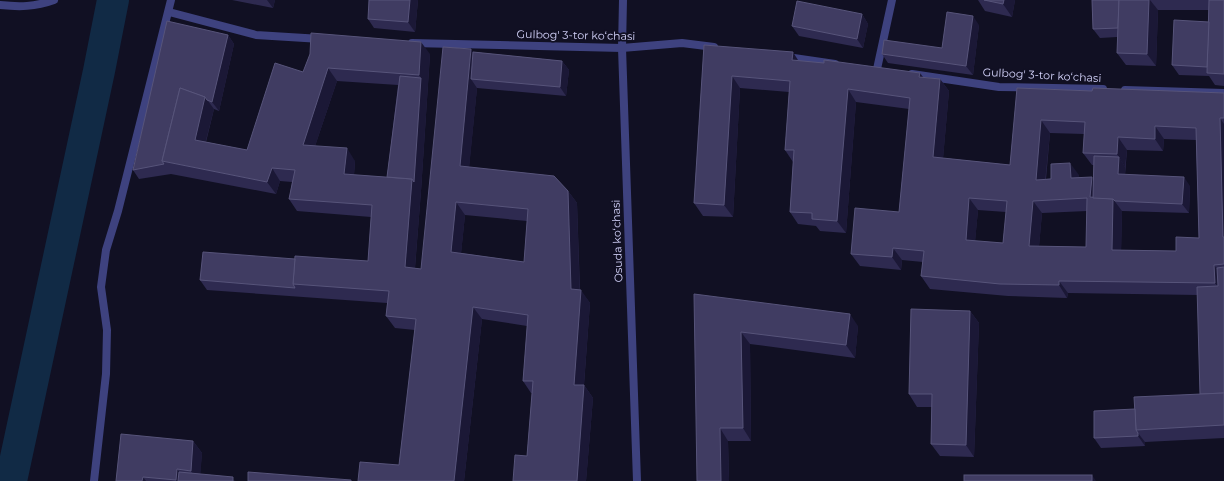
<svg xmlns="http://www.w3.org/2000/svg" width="1224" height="481" font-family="Montserrat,sans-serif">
<rect width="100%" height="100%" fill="#111023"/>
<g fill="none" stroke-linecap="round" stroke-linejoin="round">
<polyline stroke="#112a45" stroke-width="32" points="11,481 99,71 113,0"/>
<g stroke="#3e427f" stroke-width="8">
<polyline points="623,0 622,48 637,481"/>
<path d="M0,5c19,2 35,2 54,-5"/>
<polyline points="169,12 256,35 321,39"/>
<polyline points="412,43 622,48 682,43 714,47"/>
<polyline points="787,57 835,64"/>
<polyline points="877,69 892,0"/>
<polyline points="912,74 999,87 1103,89"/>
<polyline points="1125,90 1224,93"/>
<polyline points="94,481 106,374 107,330 101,287 106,250 118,211 171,0"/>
</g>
</g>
<g fill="#2e2a50" fill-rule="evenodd">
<polygon points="232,0 275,0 273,8"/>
<polygon points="418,0 415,32 374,28 368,19"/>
<polygon points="978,0 1015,0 1012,17 985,11"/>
<polygon points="1092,0 1224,0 1224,86 1215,85 1209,76 1179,75 1172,65 1209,22 1209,10 1158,10 1156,66 1126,65 1117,53 1117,37 1100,38 1093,29"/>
<polygon points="862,14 868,24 863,48 799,36 792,26"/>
<polygon points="979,25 973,75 888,63 882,54 942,48"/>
<path d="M228,35l6,9 -15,67 -5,-2 -8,33 41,8 56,-78 127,-18 -9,137 -6,77 6,1 52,-217 89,9 7,9 -3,26 -89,-8 -8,79 99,24 9,12 3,87 10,13 -6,82 9,13 -7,83h-73l14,-25 5,-63h-1l-8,-12 4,-55 -45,-7 -18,162h-106l41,-16 16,-135 -20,-2 -9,-12 1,-13 -180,-13 -7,-10 95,-21 73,2 3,-44 -74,-6 -8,-12 3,-17 -12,-1 -4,13 -105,-20 -32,5 -6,-9zM337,81l61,4 -11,92 -33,-2 1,-14 -40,-15zM465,215l62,6 -3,41 -63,-9z"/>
<path d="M704,45l94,16 122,12 3,4 17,2 9,12 -6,67 67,7 7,-77 75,3 132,2v345l-79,4v4l-44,2 -7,-10 41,-29 65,-15 -2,-99 -130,-2 -1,5 -59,-2 -78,-7 -9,-13 2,-14 -21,-2 -1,10 -41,-4 -9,-12 48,-42 10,-103 -53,-7 -10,131 -26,-2 -4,-5 -18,-2 -8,-12 3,-50 -8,-12 4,-58 -49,-4 -7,129 -30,-1 -9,-13zM1050,133l34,1 -1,19 9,12h2l-1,15 -14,-3v-2l-33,4zM1164,139l32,1 3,98 -23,13 -55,-1 1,-39 67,2 1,-27 -65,-11 2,-25 36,1zM978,210l28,2 -3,31 -28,-2zM1087,211l-1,36 -47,-1 3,-33z"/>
<polygon points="694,294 858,326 855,358 750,344 751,441 728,441 729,481"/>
<polygon points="970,311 979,323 974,457 940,456 931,444 932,407 917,407 909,394"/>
<polygon points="193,441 202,453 200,474 236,481 116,481"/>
</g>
<g fill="#1b1836">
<polygon points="267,0 275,0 273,8"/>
<polygon points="410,0 418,0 415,32 408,22"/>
<polygon points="1004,0 1015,0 1012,17 1003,4"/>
<polygon points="1149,0 1150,0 1158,10 1156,66 1147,54"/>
<polygon points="862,14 868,24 863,48 857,39"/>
<polygon points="973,16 979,25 973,75 966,66"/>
<polygon points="228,35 234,44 219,111 212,102"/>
<polygon points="421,42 430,54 421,191 414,279 405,267 421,78 419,75"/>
<polygon points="471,49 480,62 471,79 477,88 468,179 460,166"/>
<polygon points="793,52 801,65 792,60"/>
<polygon points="562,61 569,70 566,96 560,87"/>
<polygon points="328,68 337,81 311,158 303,145"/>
<polygon points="920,73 928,85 919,77"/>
<polygon points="732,76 740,88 733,217 724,205"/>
<polygon points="940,79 949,91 942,170 933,157"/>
<polygon points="848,89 856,102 846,233 837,221"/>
<polygon points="205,97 214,109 203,152 195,140"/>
<polygon points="1220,118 1224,124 1224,238 1223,237"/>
<polygon points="1041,120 1050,133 1044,192 1036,180"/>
<polygon points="1155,126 1164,139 1163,151 1155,139"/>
<polygon points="1118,137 1127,150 1125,167 1117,154"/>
<polygon points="347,148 355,161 353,186 344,174"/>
<polygon points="1119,157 1125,167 1125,184 1118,174"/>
<polygon points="1070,163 1079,175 1080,190 1071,178"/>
<polygon points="272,168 280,181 276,194 267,182"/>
<polygon points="1092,177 1100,189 1100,201 1090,197"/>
<polygon points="1184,177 1190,186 1189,213 1182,204"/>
<polygon points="568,191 577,203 580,301 571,289"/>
<polygon points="969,198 978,210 974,253 966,240"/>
<polygon points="1113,199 1122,211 1121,262 1112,250"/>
<polygon points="1033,201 1042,213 1038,258 1029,246"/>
<polygon points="456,202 465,215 460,264 451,252"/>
<polygon points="893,248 902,260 901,270 892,257"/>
<polygon points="1214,265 1223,277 1224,295 1215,283"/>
<polygon points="1059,281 1068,293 1067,298 1059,285"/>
<polygon points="581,290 590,303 583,397 574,385"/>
<polygon points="473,307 482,319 464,481 454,481"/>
<polygon points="970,311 979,323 974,457 966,445"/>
<polygon points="850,314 858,326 855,358 846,345"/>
<polygon points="741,332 750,344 751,441 743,428"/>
<polygon points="584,385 593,398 586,481 577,481"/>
<polygon points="720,428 728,441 729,481 721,481"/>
<polygon points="1138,433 1145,442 1145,446 1138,436"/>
<polygon points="193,441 202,453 200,481 198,481 191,471"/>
<polygon points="177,469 186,481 177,481 176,480"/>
<polygon points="1092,475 1096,481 1092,481"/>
<polygon points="143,477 146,481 142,481"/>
</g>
<g fill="#403c62" stroke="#57547a" fill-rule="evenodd">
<polygon points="369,0 410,0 408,22 368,19"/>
<polygon points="984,0 1004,0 1003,4"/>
<polygon points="1092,0 1119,0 1118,28 1093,29"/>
<polygon points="1119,0 1149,0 1147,54 1117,53"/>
<polygon points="1209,0 1224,0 1224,74 1207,73"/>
<polygon points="797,1 862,14 857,39 792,26"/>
<polygon points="947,12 973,16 966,66 882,54 884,40 942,48"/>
<polygon points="1174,20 1209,22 1207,67 1172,65"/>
<polygon points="167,21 228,35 212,102 207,100 205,97 180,88 162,161 164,164 133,170"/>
<path d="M311,33l110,9 -2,33 -91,-7 -25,77 44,3 -3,26 68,5 -7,88 16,2 22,-222 28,2 -11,117 94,10 14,15 3,98 10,1 -7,95h10l-7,96h-64l2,-26 12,1 6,-75h-10l5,-66 -55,-8 -19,174h-96l2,-19 39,3 17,-146 -30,-3 3,-25 -96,-7 2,-28 73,5 4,-56 -83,-6 6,-29 -23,-2 -5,14 -105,-21 18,-73 25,9 -10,43 52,10 28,-87 28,9 7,-18zM456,202l72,7 -4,53 -73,-10z"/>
<path d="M704,45l89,7 -1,8 32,3v-3l96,13 -1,4 21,2 -7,78 77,8 7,-77 75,3 1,-3 131,5v25h-4l3,119h1v27l-10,1 1,18 -156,-2v4l-59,-1 -79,-8 3,-25 -31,-3 -1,9 -41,-3 4,-46 44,4 11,-114 -62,-9 -11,132 -25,-2v-6l-22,-1 4,-62h-9l5,-69 -58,-5 -8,129 -30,-2zM1041,120l44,2 -2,31 34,1 1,-17 37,2v-13l41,2 3,110 -23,-1v14l-64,-1 1,-51 -23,-2 2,-20 -21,1 -1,-15 -19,1v15l-15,1zM969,198l38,3 -4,42 -37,-3zM1087,198l-1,49 -57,-1 4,-45z"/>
<polygon points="473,52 562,61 560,87 471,79"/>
<polygon points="400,76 421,78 414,182 412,179 387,177"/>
<polygon points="1094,156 1119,157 1118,174 1184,177 1182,204 1115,201 1113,199 1093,198"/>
<polygon points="203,252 295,259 293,284 295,288 200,280"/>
<polygon points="1224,267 1224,393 1200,394 1197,287 1218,286 1217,268"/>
<polygon points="694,294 850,314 846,345 741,332 743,428 720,428 721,481 697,481"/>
<polygon points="911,309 970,311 966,445 931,444 932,394 909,394"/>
<polygon points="1224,393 1224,425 1136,430 1134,397"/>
<polygon points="1135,409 1136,430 1138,433 1138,436 1094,438 1094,411"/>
<polygon points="121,434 193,441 191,471 177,469 176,480 143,477 142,481 116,481"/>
<polygon points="179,472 233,477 233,481 178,481"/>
<polygon points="248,472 351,480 351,481 248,481"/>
<rect x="964" y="475" width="128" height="6"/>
</g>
<g text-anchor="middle" stroke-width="3.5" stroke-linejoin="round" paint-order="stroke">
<g font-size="11" fill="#d5d4fc" stroke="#111023">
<text transform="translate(576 35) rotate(1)" y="4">Gulbog' 3-tor koʻchasi</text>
<text transform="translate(1042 75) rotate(3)" y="4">Gulbog' 3-tor koʻchasi</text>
<text transform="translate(617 241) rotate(-92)" y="4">Osuda koʻchasi</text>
</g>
</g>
</svg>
